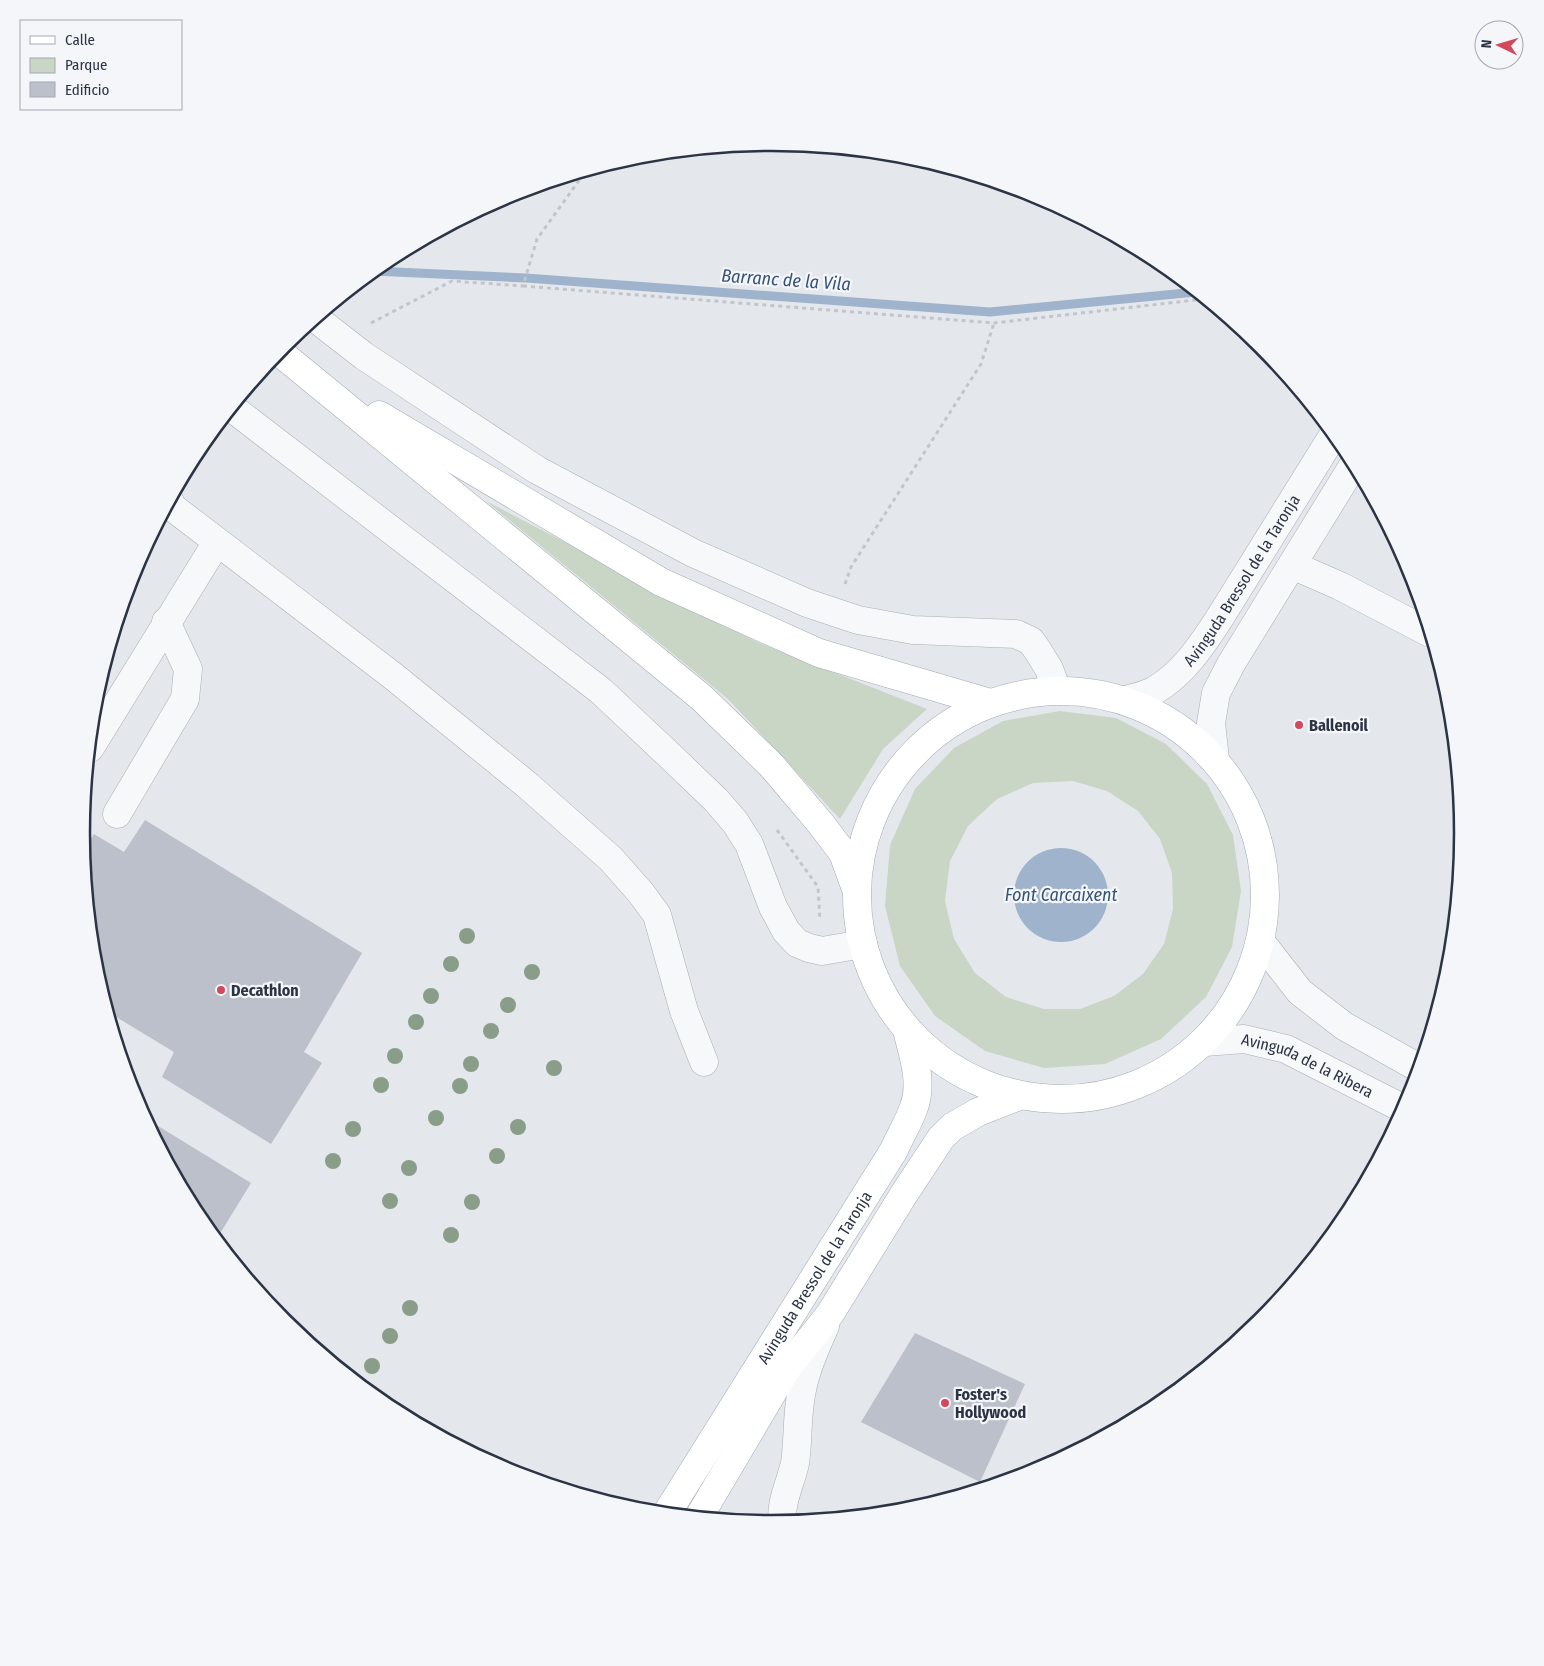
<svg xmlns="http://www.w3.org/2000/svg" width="1544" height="1666" font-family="'Fira Sans Condensed',sans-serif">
<rect width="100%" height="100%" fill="#e4e7ec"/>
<g fill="#c9d6c5" fill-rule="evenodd">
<polygon points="486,501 757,642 927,709 883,749 840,819 728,699"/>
<path d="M1060,711l56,7 50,26 41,40 26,51 8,56 -9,56 -26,50 -45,42 -56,25 -61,4 -59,-17 -50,-35 -35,-50 -15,-60 5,-61 25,-56 39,-41 49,-27zM1073,781l34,10 31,20 22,28 12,34 1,36 -9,35 -21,30 -29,22 -34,13h-36l-38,-12 -31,-24 -21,-34 -9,-38 5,-40 18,-35 29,-27 36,-16z"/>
</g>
<circle fill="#9fb4cc" cx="1061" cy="895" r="47"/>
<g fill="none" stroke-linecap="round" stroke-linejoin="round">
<polyline stroke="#9fb4cc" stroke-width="9" points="373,271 526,278 990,312 1196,292"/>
</g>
<g fill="#bbc0ca">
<polygon points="145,820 362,953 304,1052 322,1063 271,1144 162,1077 174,1052 108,1012 94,967 83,851 94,834 124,852"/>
<polygon points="145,1118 251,1183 216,1240 198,1217"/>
<polygon points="915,1333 1025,1384 980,1482 861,1422"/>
</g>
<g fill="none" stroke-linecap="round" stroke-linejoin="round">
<g stroke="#a9aeb7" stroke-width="29">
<g id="minor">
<polyline points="315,318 364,356 537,470 693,553 807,603 858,620 913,630 1016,634 1031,641 1038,651 1049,669 1057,690"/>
<polyline points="232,408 601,691 668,754 716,800 735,822 749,844 773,907 786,931 797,943 809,948 822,951 863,944"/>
<polyline points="170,502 172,507 393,676 526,784 611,859 641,893 657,915 684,1011 704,1062"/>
<polyline points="1292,565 1340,586 1430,633"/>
<path id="s1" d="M1126,700c9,-3 21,-5 29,-10 28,-16 47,-45 64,-71l115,-185"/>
<polyline points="90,748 217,542"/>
<polyline points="1215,759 1211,723 1216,693 1231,664 1354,464"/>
<polyline points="117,814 185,699 188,669 166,622"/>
<polyline points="1261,942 1300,992 1344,1026 1419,1068"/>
<path id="s2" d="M1205,1042l39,-3 42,10 118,60"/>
<path d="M783,1523c-4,-18 8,-41 12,-60 3,-20 2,-41 5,-61 3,-27 14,-51 25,-76"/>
</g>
</g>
<g stroke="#a3abb8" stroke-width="29">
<g id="major">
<polyline points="278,351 702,698 772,766 821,824 843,853 856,889"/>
<polyline points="379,415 661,582 819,653 990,703"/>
<circle cx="1061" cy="895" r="204"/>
<path id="s3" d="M667,1513l227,-363c6,-14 15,-28 20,-43 9,-25 -1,-52 -7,-77"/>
<polyline points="699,1517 787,1368 830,1314 904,1194 941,1138 952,1127 978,1112 1019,1096"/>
</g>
</g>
<g stroke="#c2c5cb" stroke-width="3" stroke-dasharray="4 4" stroke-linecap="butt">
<polyline points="523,286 994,323 1204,299"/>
<polyline points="371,323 452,281 523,286 537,239 585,172"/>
<polyline points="845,584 851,567 981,364 994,323"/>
<polyline points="777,830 818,887 820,920"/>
</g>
<use href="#minor" stroke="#f7f8fa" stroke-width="28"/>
<use href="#major" stroke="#fff" stroke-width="28"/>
</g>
<g fill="#899d89">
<circle cx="467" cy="936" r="8"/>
<circle cx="451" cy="964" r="8"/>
<circle cx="532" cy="972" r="8"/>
<circle cx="431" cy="996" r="8"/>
<circle cx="508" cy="1005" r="8"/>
<circle cx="416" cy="1022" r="8"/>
<circle cx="491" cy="1031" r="8"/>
<circle cx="395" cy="1056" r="8"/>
<circle cx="471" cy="1064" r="8"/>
<circle cx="554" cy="1068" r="8"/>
<circle cx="381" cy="1085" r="8"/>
<circle cx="460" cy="1086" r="8"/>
<circle cx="436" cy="1118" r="8"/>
<circle cx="518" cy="1127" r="8"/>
<circle cx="353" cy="1129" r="8"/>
<circle cx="497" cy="1156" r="8"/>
<circle cx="333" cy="1161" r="8"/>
<circle cx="409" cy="1168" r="8"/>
<circle cx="390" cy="1201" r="8"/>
<circle cx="472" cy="1202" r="8"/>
<circle cx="451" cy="1235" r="8"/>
<circle cx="410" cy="1308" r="8"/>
<circle cx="390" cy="1336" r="8"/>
<circle cx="372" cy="1366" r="8"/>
</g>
<g fill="#d1495b" stroke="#f4f6f9" stroke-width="2">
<circle cx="1299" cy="725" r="5"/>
<circle cx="221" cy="990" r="5"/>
<circle cx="945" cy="1403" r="5"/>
</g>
<g text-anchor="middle" stroke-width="4.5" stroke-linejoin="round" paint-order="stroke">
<g font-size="16" fill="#2b3445" stroke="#f4f6f9">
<text dy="6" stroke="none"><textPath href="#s1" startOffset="172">Avinguda Bressol de la Taronja</textPath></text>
<text dy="6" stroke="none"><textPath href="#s2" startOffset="108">Avinguda de la Ribera</textPath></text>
<text dy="6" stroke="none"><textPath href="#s3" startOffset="278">Avinguda Bressol de la Taronja</textPath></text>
</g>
<g font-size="16" font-weight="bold" fill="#2b3445" stroke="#f4f6f9" text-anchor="start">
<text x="1309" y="731">Ballenoil</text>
<text x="231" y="996">Decathlon</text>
<text x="955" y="1400">Foster's<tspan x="955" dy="18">Hollywood</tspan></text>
</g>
<g font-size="18" font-style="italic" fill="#34527a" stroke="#f4f6f9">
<text transform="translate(786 280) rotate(4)" y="6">Barranc de la Vila</text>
<text x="1061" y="901">Font Carcaixent</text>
</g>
</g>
<path d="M0 0H1544V1666H0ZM90 833a682 682 0 1 1 1364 0a682 682 0 1 1-1364 0Z" fill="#f4f6f9" fill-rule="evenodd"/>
<path fill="none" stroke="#2b3445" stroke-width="2.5" d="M90 833a682 682 0 1 1 1364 0a682 682 0 1 1-1364 0Z"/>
<rect x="20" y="20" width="162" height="90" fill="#f4f6f9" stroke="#a4a8b1"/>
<rect x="30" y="36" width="25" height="8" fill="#ffffff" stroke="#a4a8b1"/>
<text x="65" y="45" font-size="15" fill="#2b3445">Calle</text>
<rect x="30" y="58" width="25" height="15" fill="#c9d6c5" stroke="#a4a8b1"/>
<text x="65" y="70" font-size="15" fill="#2b3445">Parque</text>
<rect x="30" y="82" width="25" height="15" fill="#bbc0ca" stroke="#a4a8b1"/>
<text x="65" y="95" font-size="15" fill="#2b3445">Edificio</text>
<g transform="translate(1499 45) rotate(275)"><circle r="24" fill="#f4f6f9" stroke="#a4a8b1"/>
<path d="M0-4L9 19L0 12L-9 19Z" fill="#d1495b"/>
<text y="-8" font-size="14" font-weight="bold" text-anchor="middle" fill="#2b3445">N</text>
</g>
</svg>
